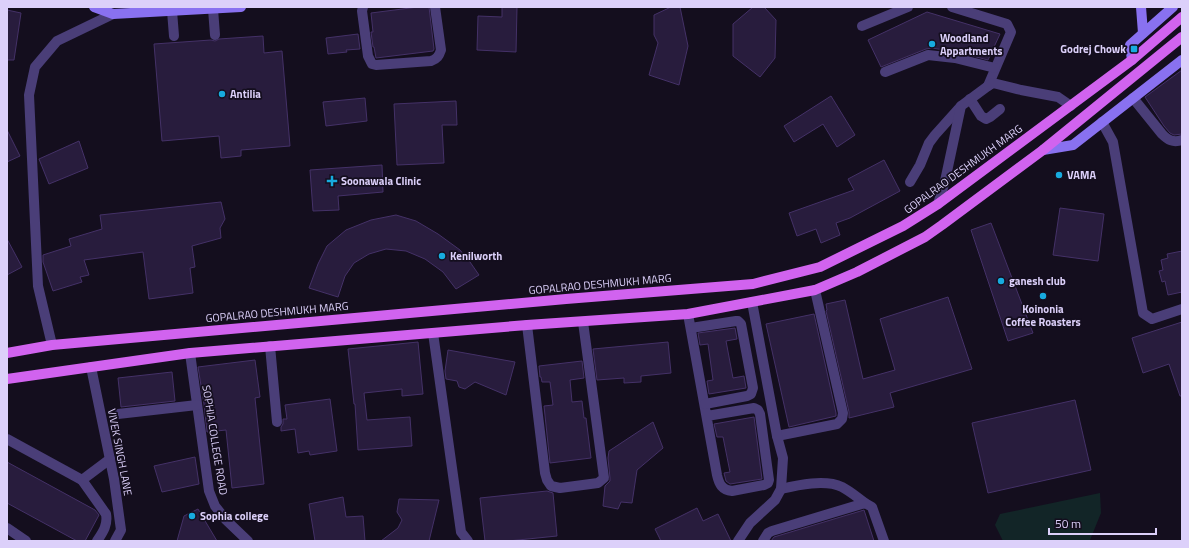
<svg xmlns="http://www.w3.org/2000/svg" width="1189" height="548" font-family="'Titillium Web',sans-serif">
<rect width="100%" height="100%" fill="#140e1e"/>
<polygon fill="#122527" points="1100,493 1101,513 1090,540 1089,541 1003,541 995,525 1000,514"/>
<g fill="#281c3d" stroke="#443167">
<polygon points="418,7 429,7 434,49 433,51 376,58 374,47 373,47 371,32 373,32 371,13"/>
<polygon points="502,7 517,7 516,52 477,50 478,16 502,17"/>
<polygon points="671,7 680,7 688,46 679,85 649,75 658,43 654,35 654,15"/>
<polygon points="753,7 764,7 776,20 775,58 760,77 733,56 733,24"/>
<polygon points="7,10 21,13 14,60 7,60"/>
<polygon points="927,12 1000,34 988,60 957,52 932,48 926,49 881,67 868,40"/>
<polygon points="358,34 360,49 346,50 347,52 328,54 326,38"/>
<polygon points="263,36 264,53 282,51 290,146 241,150 241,156 221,158 219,136 162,141 154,44 211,40 215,41 219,39"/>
<polygon points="1182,70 1182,134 1174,135 1170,133 1164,126 1145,97"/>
<polygon points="831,96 855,135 837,147 823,124 794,142 784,126"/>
<polygon points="365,98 367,121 326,126 323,102"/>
<polygon points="456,101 457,125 442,125 444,163 397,165 394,104"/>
<polygon points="7,130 20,156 7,162"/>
<polygon points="79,141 88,168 49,184 39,159"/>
<polygon points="884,160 900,191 850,218 836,223 840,235 821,243 816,229 797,236 789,213 854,190 848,179"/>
<polygon points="382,165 383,192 338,196 339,210 313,211 310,170"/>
<polygon points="221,202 225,219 220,228 221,238 192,246 195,267 190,268 193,293 149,299 143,252 84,260 89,275 80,277 82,282 53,291 43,262 43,255 71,246 69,239 102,229 100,215"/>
<polygon points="1060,208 1104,214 1098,261 1053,255"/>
<polygon points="396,215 416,221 438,234 460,250 470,262 479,275 456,289 443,272 425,259 406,251 386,249 369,254 354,263 345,276 338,297 309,288 318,264 327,246 346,230 371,220"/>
<polygon points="991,223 1033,333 1008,341 971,230"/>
<polygon points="7,239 22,267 7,275"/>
<polygon points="1182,251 1182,292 1168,295 1165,281 1162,282 1159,271 1163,270 1161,260 1168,258 1167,254"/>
<polygon points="948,297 972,369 890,393 894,407 849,418 849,412 826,311 827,310 826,304 845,300 863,379 895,370 880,319"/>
<polygon points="814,314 836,413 836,416 789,427 766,324"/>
<polygon points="1182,322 1182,396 1180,396 1169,364 1143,373 1132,338"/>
<polygon points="735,328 737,339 726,341 733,378 744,376 746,388 709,394 707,381 713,380 708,344 700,345 698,333"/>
<polygon points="418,342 423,394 402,396 402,389 364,393 367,420 410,417 412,446 358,450 355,404 354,404 348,349"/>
<polygon points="668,342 671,373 641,376 641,382 624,383 624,378 597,380 593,349"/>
<polygon points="448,350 515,362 506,395 475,382 465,389 459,387 457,381 446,379 445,371"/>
<polygon points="255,360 260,397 255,398 264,484 232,488 226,430 207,432 204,404 198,367"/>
<polygon points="582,361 584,378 570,380 572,402 582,401 584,418 586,418 591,458 550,463 544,406 553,405 550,382 542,382 541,377 540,377 539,366"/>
<polygon points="172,372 175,401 121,407 118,378"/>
<polygon points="330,399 337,451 310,455 309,451 298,453 295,429 281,431 281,427 283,424 283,419 287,419 285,405"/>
<polygon points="1075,400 1091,470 988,493 972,423"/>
<polygon points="754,417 762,479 730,484 726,481 724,473 730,472 723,437 717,437 714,424"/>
<polygon points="653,422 663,448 637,470 632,503 621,502 618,509 603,506 605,486 610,481 610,478 608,458 609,451"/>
<polygon points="195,457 199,484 162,492 154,466"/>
<polygon points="7,462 95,510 99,515 85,541 77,541 7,503"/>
<polygon points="547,491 553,493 557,536 508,541 485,541 480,498"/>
<polygon points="343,497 346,517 363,516 365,541 315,541 309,504"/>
<polygon points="399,499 439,500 429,541 381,541 398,528 402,520 397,512"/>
<polygon points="697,508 703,521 718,514 731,541 661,541 655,529"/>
<polygon points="198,509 217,541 177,541 184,516"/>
<polygon points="864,510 874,541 771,541 774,537"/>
</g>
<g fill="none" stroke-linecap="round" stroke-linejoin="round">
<g stroke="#4a3e78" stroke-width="10">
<path d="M363,7l-1,4 6,45 4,8 4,1 55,-4c6,-2 8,-5 10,-11l-6,-43"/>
<polyline points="952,7 1007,24 1011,32 988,86"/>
<polyline points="213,9 215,35"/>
<polyline points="172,11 174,36"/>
<polyline points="862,26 908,7"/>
<polyline points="885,72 928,55 955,58 995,68"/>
<path d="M1133,98l29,36c6,6 11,9 20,6"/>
<polyline points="970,99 981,116 986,119 990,117 1000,109"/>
<polyline points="1102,122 1113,142 1143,313 1152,319 1182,309"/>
<polyline points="910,182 920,165 929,143 935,135 961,106"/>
<polyline points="938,204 945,181 961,106 988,86 993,83 1021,90 1058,97 1071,106"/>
<path d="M688,314l29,161c2,9 5,15 15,16l32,-6 4,-2 1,-3 -9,-66 -2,-4 -4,-2 -47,8"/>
<polyline points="527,325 545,473 547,480 551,486 560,488 598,483 604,478 583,322"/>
<polyline points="691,328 736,321 738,321 741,324 753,388 751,394 747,396 705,404"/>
<polyline points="433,333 461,532 468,541"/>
<polyline points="52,345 38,286 29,95 35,67 57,41 113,14"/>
<polyline points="270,346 277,422"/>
<polyline points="190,353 209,491 215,506 226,520 248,541"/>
<polyline points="91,367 114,479 121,530 115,541"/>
<polyline points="118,414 197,405"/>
<polyline points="777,436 837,424 842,419 843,413 815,290"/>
<polyline points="7,439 82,480 110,459"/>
<path d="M82,480l24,34c2,11 -3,18 -9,27"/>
<path d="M781,489c17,-4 44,-10 61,-2 8,4 16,11 23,16"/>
<polyline points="7,528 26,541"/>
<polyline points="738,541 750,523 775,500 781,489 783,458 777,436 752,302"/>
<polyline points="763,541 768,533 772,531 865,503 872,507 884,541"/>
</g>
<g stroke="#8971f0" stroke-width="10">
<polyline points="94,7 113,14 241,7"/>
<polyline points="1141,7 1143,33"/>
<polyline points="1132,60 1130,45 1173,7"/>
<polyline points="1043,150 1073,145 1182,60"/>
</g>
<g stroke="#d163ef" stroke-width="10">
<polyline points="7,353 52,345 566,299 753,284 820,267 903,226 938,204 1132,60 1182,17"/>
<polyline points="7,379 190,353 527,325 688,314 815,290 857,272 925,237 942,225 1043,150 1182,37"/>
</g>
</g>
<g fill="#17abdf" stroke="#140e1e" stroke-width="1.5">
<circle cx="932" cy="44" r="4"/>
<rect x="1130" y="45" width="8" height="8" rx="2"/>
<circle cx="222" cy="94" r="4"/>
<circle cx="1059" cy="175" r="4"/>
<path d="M330 175h4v4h4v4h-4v4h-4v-4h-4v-4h4z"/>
<circle cx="442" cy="256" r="4"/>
<circle cx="1001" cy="281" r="4"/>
<circle cx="1043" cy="296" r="4"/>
<circle cx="192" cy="516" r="4"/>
</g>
<g text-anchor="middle" stroke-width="3.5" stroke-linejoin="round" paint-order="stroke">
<g font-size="11" font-weight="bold" fill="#dcd0fa" stroke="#140e1e" text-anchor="start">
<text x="940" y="42">Woodland<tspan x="940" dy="13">Appartments</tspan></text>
<text x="1126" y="53" text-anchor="end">Godrej Chowk</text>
<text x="230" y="98">Antilia</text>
<text x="1067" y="179">VAMA</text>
<text x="341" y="185">Soonawala Clinic</text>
<text x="450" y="260">Kenilworth</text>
<text x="1009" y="285">ganesh club</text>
<text x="1043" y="313" text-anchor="middle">Koinonia<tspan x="1043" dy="13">Coffee Roasters</tspan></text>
<text x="200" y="520">Sophia college</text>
</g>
<g font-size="11" fill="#dcd0fa" stroke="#140e1e">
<text transform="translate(963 169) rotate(-36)" y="4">GOPALRAO DESHMUKH MARG</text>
<text transform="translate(600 284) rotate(-5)" y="4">GOPALRAO DESHMUKH MARG</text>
<text transform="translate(277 312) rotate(-5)" y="4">GOPALRAO DESHMUKH MARG</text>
<text transform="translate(215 440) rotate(81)" y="4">SOPHIA COLLEGE ROAD</text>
<text transform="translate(120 452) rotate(79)" y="4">VIVEK SINGH LANE</text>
</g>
</g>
<rect width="1189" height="548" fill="none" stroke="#dcd0fa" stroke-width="16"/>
<path d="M1049 528v6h107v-6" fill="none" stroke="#dcd0fa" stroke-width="2"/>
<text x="1055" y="528" font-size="12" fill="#dcd0fa" stroke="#140e1e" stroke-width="3" paint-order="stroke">50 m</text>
</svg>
